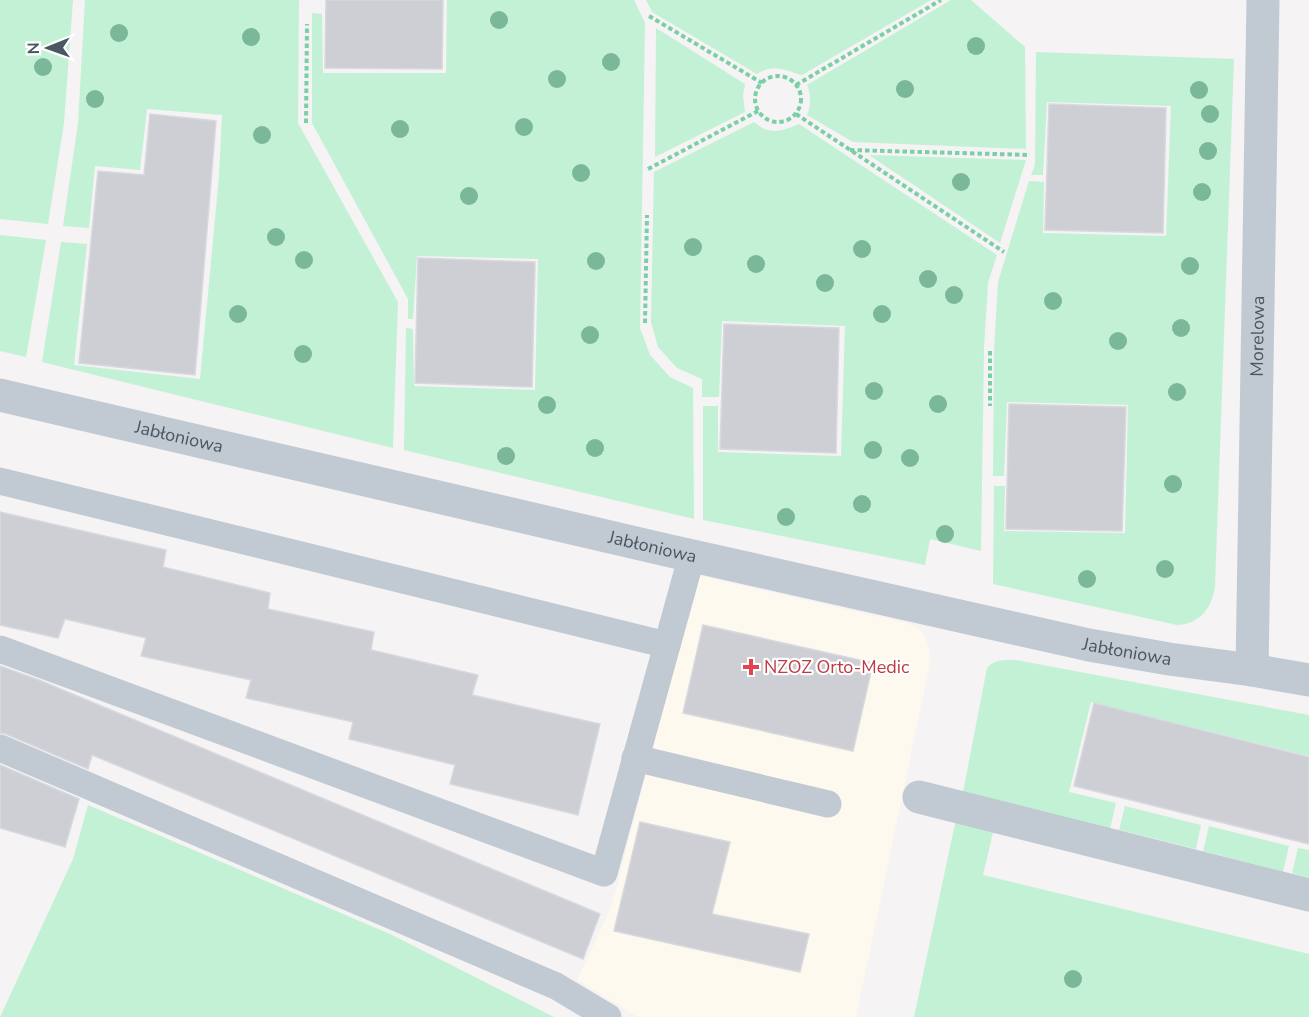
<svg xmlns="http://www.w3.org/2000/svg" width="1309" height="1017" font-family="'Nunito Sans',sans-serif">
<rect width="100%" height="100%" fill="#f5f3f3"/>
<polygon fill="#fdf9ef" points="697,575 910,624 918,628 924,634 928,645 931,658 856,1017 638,1017 577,980 612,905"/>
<g fill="#c3f1d5">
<polygon points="0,0 73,0 64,123 48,224 0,219"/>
<polygon points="85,0 299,0 298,123 398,302 393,448 42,362 61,242 87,244 74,365 200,379 219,176 222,115 147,109 140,170 95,166 89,228 63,226 78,123"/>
<polygon points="447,0 634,0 645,23 640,328 650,355 670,377 693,388 694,519 404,450 406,328 413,329 414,386 535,390 538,259 417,256 413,319 408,319 408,299 312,123 312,13 322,14 323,73 446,73"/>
<path d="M646,0h285l-129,75c-18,-5 -28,-12 -45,-1l-105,-62z"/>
<path d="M951,0h20l54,47 1,102 -173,-7 -46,-27c4,-10 4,-21 0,-30z"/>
<polygon points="656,28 745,84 743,95 745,112 655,157"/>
<path d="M1036,52l198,7 -19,527c-3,22 -15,38 -38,39l-184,-41 1,-98h11l-1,45 121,2 3,-128 -121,-3 -3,74h-11l1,-124 4,-70 31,-101 15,1 -1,51 123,3 5,-130 -124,-4 -4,73h-12l4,-10z"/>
<path d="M754,122c16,14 28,9 45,2l198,131 -9,28 -4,66 -3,202 -51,-12 -5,26 -222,-45v-114h15v46l123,4 4,-130 -123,-5 -3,76h-17v-18l-25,-11 -19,-21 -7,-25 3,-150z"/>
<polygon points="869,155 1026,160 1000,243"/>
<polygon points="0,235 46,240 26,357 0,351"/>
<path d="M1016,660l293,55v41l-218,-54 -22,90 47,11 -6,26 -147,-37 24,-124c7,-9 18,-8 29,-8z"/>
<polygon points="88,805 390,934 554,1017 0,1017 73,859"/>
<polygon points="1125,806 1201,825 1196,849 1119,830"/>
<polygon points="956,819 994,828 983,875 1309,954 1309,1017 914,1017"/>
<polygon points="1209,826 1289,846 1283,872 1203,851"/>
<polygon points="1298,848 1309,850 1309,878 1292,873"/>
</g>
<g fill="#cdcfd5" stroke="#d7d9de" stroke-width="1.5">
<polygon points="326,0 443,0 442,69 325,68"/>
<polygon points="1049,104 1166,108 1163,233 1045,230"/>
<polygon points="150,114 216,121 195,375 79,363 98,171 144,175"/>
<polygon points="418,258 535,262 532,387 415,383"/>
<polygon points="724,324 839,328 836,453 720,449"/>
<polygon points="1009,404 1126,407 1122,531 1006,529"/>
<polygon points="0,512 166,550 163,567 270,593 268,609 374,632 371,650 478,675 472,695 600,724 578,815 450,784 455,765 349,739 353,722 246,698 251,680 141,656 146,638 65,619 58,638 0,625"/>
<polygon points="703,625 873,663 853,751 683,713"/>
<polygon points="0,666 39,680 600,914 583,959 92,755 88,769 6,734 0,733"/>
<polygon points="1094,703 1309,757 1309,844 1074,786"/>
<polygon points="0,765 79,799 65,847 0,828"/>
<polygon points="640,822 730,842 712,914 809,934 800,972 614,931"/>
</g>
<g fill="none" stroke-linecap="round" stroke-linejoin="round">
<g stroke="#7ad0a6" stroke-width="4" stroke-dasharray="4.5 3" stroke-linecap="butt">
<polyline points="649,16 762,83"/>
<circle cx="778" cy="99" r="23"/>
<polyline points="796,85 941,0"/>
<polyline points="796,114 1004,252"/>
<polyline points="306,123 307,24"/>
<polyline points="850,150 1030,155"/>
<polyline points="648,169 758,111"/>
<polyline points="645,323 647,215"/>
<polyline points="990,351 990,406"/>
</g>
<g stroke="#c1cad2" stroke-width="27">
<polyline points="0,481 667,645"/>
<polyline points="0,649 604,873 692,555"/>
<polyline points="0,748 556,986 608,1017"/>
<polyline points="635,758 828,804"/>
</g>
<g stroke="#c1cad2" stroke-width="33">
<path id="s1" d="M0,395l666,155 423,95 80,14 83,11 57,10"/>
<path id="s2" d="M1252,670l11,-670"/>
<polyline points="919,797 1309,895"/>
</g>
</g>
<g fill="#7bb799">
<circle cx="499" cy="20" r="9"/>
<circle cx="119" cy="33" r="9"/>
<circle cx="251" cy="37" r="9"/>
<circle cx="976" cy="46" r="9"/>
<circle cx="611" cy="62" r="9"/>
<circle cx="43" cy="67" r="9"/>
<circle cx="557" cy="79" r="9"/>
<circle cx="905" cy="89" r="9"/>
<circle cx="1199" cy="90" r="9"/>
<circle cx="95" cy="99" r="9"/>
<circle cx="1210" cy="114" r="9"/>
<circle cx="524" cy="127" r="9"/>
<circle cx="400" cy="129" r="9"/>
<circle cx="262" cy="135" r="9"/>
<circle cx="1208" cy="151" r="9"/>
<circle cx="581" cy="173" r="9"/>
<circle cx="961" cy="182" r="9"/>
<circle cx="1202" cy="192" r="9"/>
<circle cx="469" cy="196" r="9"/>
<circle cx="276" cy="237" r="9"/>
<circle cx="693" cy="247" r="9"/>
<circle cx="862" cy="249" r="9"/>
<circle cx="304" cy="260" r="9"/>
<circle cx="596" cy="261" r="9"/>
<circle cx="756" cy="264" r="9"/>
<circle cx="1190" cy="266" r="9"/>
<circle cx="928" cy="279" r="9"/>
<circle cx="825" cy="283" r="9"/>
<circle cx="954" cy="295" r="9"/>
<circle cx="1053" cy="301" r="9"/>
<circle cx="238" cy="314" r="9"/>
<circle cx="882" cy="314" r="9"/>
<circle cx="1181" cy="328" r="9"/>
<circle cx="590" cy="335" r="9"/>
<circle cx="1118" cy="341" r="9"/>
<circle cx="303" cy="354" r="9"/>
<circle cx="874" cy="391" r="9"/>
<circle cx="1177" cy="392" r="9"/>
<circle cx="938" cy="404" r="9"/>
<circle cx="547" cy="405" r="9"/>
<circle cx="595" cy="448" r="9"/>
<circle cx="873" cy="450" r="9"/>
<circle cx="506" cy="456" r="9"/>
<circle cx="910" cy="458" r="9"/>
<circle cx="1173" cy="484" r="9"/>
<circle cx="862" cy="504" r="9"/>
<circle cx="786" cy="517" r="9"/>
<circle cx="945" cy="534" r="9"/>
<circle cx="1165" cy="569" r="9"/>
<circle cx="1087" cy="579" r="9"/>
<circle cx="1073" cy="979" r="9"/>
</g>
<path fill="#e0444e" stroke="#fff" stroke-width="2" d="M748 658h6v6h6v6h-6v6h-6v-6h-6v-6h6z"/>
<g text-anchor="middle" stroke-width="4.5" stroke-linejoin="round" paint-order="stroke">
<g font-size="18" fill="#4a5661" stroke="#fff">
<text dy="6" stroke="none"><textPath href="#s2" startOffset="334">Morelowa</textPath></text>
<text dy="6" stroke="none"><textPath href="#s1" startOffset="184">Jabłoniowa</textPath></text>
<text dy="6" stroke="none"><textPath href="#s1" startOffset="670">Jabłoniowa</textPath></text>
<text dy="6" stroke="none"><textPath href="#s1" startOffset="1156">Jabłoniowa</textPath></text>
</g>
<g font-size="18" fill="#be3a42" stroke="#fff" text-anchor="start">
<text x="764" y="673">NZOZ Orto-Medic</text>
</g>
</g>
<g transform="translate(48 48) rotate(269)" stroke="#ffffff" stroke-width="4.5" paint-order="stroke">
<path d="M0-4.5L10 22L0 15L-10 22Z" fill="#4a5661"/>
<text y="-9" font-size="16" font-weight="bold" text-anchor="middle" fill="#4a5661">N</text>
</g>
</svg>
